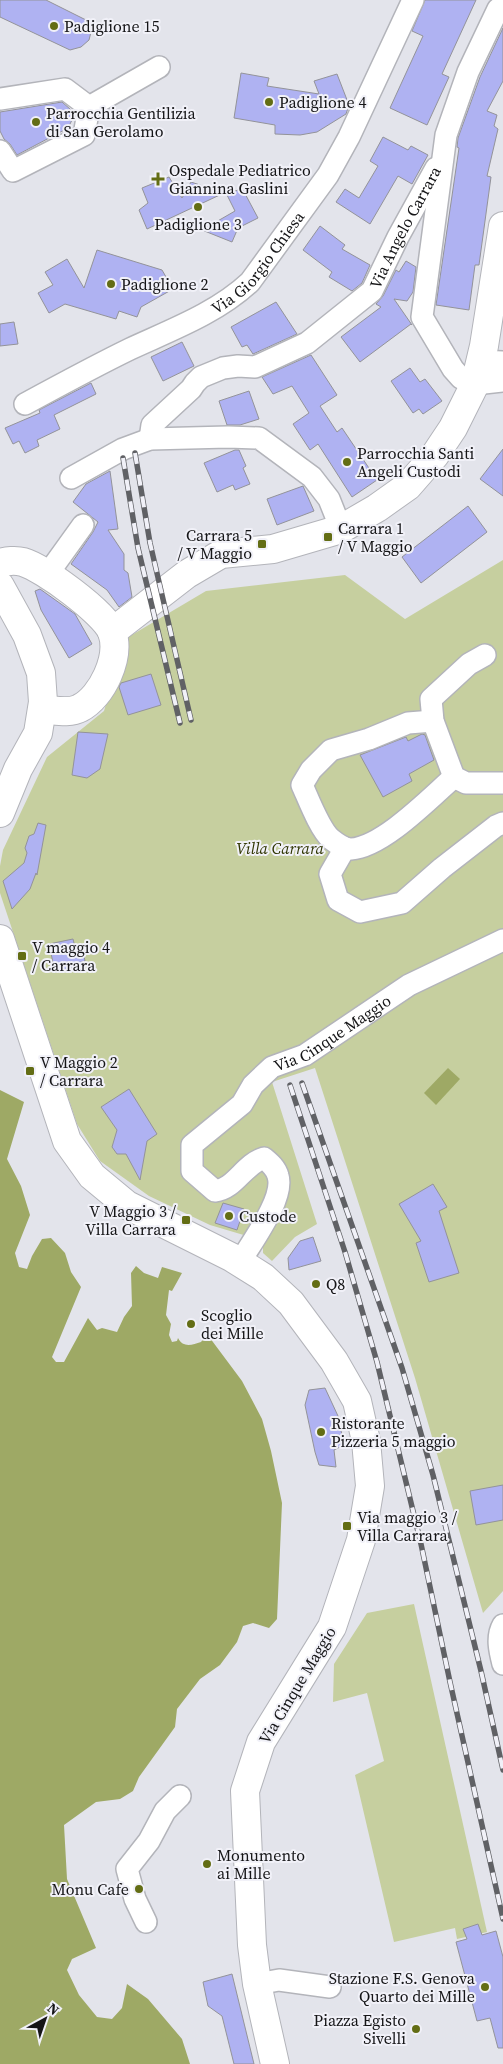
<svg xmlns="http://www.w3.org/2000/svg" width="503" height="2064" font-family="'Source Serif 4',serif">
<rect width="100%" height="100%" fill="#e3e4eb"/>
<g fill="#c6cf9f">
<polygon points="503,560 503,1591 483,1613 415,1378 315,1068 272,1082 317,1224 295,1237 272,1261 263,1253 263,1248 247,1236 210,1225 149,1196 100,1161 77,1124 0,893 0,866 3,850 47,757 104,711 125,639 206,591 345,575 405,619"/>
<polygon points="414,1604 487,1932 457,1939 455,1928 394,1942 355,1775 384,1761 367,1693 333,1702 334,1664 367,1613"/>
</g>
<g fill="#9ea965">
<polygon points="448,1068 460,1079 436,1105 424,1093"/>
<path d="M0,1090l24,12 -17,57 14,27 9,29 -15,38 4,14 8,2 5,-13 10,-17 9,-1 14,15 6,19 10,15 -29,70 4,5h8l24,-44 9,12 5,-2 15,4 7,-15 8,-11 -1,-33 5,-7 8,7 14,5 4,-11 20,6 -10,18 -3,-1 -3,25 5,9 -2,11 3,7 5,-1 1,-3c5,10 14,7 23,4l6,-8 35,47 20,38 9,32 11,52 -5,116 -8,9 -16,-5 -10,3 -6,16 -17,23 -20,14 -23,30 -2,18 -36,50 -6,14 -13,8 -24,3 -32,23 3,54 29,69 -24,11 -5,11 12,25 18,22 15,2 10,-11 5,-24 21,15 34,40 8,25h-190z"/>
</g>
<g fill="#afb2f2" stroke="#939399">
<polygon points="0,0 46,0 86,20 91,32 89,40 81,47 70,50 0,17"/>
<polygon points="425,0 476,0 442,74 449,77 427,125 390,108 423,36 412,31"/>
<polygon points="503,28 503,81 487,111 497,115 494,126 498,129 487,176 491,177 479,265 475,265 469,310 436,305 459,148 457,147 458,138 480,77"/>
<polygon points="241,73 269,78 267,86 319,94 314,81 337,74 349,105 346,114 317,132 300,135 275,134 275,125 234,118"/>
<polygon points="62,102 70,109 74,116 68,128 17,155 10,144 4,139 0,131 0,112"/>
<polygon points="383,137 408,150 411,146 428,155 412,184 398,176 370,224 336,202 345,189 359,198 378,166 370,161"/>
<polygon points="169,177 182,198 191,182 224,193 147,229 139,210 148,203 142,188"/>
<polygon points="242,188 258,218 238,228 232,242 202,230 235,211 227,195"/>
<polygon points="320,226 345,245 342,249 370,265 362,283 352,291 329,277 332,272 303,250"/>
<polygon points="97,250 162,270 173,289 141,307 137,317 119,311 116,319 65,304 49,313 38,293 53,285 45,272 67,259 84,288"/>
<polygon points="406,261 416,267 413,292 407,301 394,299 412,325 411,324 360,362 341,337 381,307 376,304 383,296 396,270 399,272"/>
<polygon points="276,302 297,334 253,354 247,345 242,347 231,327"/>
<polygon points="14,322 18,344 0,346 0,324"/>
<polygon points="182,342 194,366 163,381 151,357"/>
<polygon points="311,355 337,395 320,406 337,432 342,428 377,480 352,497 318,444 310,450 293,424 309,413 292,386 273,394 262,377"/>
<polygon points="410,368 420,382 425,379 442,401 423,414 419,409 413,413 391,381"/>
<polygon points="91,383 96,394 54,415 60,429 37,440 39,446 25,453 19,441 13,444 5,428 40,413 39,410"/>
<polygon points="249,391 259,419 240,425 227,425 219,401"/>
<polygon points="503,449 503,496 480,479"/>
<polygon points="235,450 239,450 246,466 243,468 250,484 235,490 233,485 217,492 204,463"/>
<polygon points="110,471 118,529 108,530 124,554 124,570 128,573 132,597 119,607 107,590 71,564 93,532 98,522 73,502 86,484"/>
<polygon points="303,486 314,511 277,525 267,499"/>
<polygon points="468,506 487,532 421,583 402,557"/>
<polygon points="40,589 75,614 92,644 69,658 41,610 35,591"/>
<polygon points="151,674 161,705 128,715 119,687 121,683"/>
<polygon points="78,732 108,734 100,769 87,778 72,775"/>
<polygon points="422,734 425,735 434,760 409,774 412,781 383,797 360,755 406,737 408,741"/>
<polygon points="38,823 46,825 37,875 36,873 30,889 12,909 3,881 24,863 27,853 25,848 29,836 34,834"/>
<polygon points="73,939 75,947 82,946 85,961 78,963 79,966 55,972 49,944"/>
<polygon points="129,1089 157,1134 147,1141 140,1180 126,1154 117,1154 112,1147 117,1130 101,1107"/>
<polygon points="433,1184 447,1207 439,1211 459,1273 429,1282 416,1243 421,1241 399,1204"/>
<polygon points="223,1203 244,1209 237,1230 215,1223"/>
<polygon points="313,1237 321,1261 289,1270 288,1258 300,1241"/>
<polygon points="325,1388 338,1416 344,1445 334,1450 336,1467 319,1465 315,1452 305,1405 309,1390"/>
<polygon points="503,1485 503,1520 476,1525 470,1491"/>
<polygon points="478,1924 482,1935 496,1931 503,1957 503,2048 498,2048 490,2018 477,2021 456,1942 467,1939 463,1929"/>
<polygon points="232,1974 254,2064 234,2064 222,2016 208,2006 203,1982"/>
</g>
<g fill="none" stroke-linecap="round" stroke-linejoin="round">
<g stroke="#b3b4ba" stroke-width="24">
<g id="street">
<polyline points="498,9 468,72 446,135 422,317 453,369 461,378 475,384 503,381"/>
<polyline points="0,99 65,89 89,107 159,67"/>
<polyline points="0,151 13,171 84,135 89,107"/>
<polyline points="480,361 503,362"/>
<path id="s1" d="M25,404c35,-19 70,-38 105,-55 41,-19 87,-36 120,-67l78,-107 21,-38 64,-137"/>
<path id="s2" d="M150,439l2,-14 39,-36 4,-6 6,-6 22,-9 15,-2 17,1 52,-24 65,-52 26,-54 38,-69"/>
<polyline points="71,478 123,449 150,439 228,437 259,438 312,477 329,499 341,529"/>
<polyline points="47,575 83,525"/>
<polyline points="485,655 469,664 431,699 433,721 454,777 466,783 503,783"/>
<path d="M433,721l-25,2 -39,16 -38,11 -20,20 -9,15c6,13 18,45 29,54 5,4 13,10 20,10 32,-2 79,-51 103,-72"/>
<polyline points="345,848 330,874 338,900 360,912 402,903 442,868 496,826 503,823"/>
<path id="s3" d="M240,1262c11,-19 45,-64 38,-86 -2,-8 -8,-13 -14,-18 -20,6 -29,31 -49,33l-23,-20v-26l50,-41 11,-19 19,-18 33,-12 104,-70 94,-45"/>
<path d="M503,1625c-7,12 -3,27 0,39"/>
<polyline points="146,1922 135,1899 127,1869 149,1841 165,1811 180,1796"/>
<polyline points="257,1984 279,1980 330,1987"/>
</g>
</g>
<g stroke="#b3b4ba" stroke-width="30">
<g id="secondary">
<path d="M0,563c6,-2 16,-3 23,-1 20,6 81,50 89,70 9,25 -10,65 -32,76 -9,5 -21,3 -30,2"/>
<polyline points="112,632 187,574 221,554 273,549 341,529 377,508 408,486 435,455 453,428 475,384 484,346 503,226"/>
</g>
</g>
<g stroke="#b3b4ba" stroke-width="30">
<g id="primary">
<polyline points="0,586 27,635 41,673 43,702 38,733 18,769 0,813"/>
<polyline points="0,939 67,1141 92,1176 127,1205 231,1257 263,1277 291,1303 334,1361 357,1401 366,1441 370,1486 361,1540 332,1627 261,1742 245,1791 252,1945 257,1984 275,2064"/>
</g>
</g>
<use href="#street" stroke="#fff" stroke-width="21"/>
<use href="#secondary" stroke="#fff" stroke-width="28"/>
<use href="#primary" stroke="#fff" stroke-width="28"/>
<g stroke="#606165" stroke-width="5.5">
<g id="rail">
<polyline points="135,453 150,543 191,720"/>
<polyline points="123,458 138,548 180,723"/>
<polyline points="302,1083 402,1368 433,1475 481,1671 503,1770"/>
<polyline points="290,1085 345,1252 377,1362 421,1544 450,1682 503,1919"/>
</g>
</g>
<use href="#rail" stroke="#f1f1f8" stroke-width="4" stroke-dasharray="11" stroke-linecap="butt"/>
</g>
<g fill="#636d14" stroke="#f1f1f8" stroke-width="2">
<circle cx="54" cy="26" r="5"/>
<circle cx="269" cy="102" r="5"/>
<circle cx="36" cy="122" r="5"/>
<path d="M155.5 171.5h5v5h5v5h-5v5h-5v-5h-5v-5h5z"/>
<circle cx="198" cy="207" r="5"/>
<circle cx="111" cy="284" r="5"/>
<circle cx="347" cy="462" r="5"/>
<rect x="323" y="532" width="10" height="10" rx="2.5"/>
<rect x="257" y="539" width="10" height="10" rx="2.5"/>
<rect x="17" y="951" width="10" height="10" rx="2.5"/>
<rect x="25" y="1066" width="10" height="10" rx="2.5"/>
<circle cx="229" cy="1216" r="5"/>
<rect x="181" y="1215" width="10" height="10" rx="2.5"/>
<circle cx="316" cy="1284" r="5"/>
<circle cx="191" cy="1324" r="5"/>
<circle cx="321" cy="1432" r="5"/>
<rect x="342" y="1521" width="10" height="10" rx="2.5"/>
<circle cx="207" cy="1864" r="5"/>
<circle cx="139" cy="1889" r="5"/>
<circle cx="485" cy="1987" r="5"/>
<circle cx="416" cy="2029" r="5"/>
</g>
<g text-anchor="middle" stroke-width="4" stroke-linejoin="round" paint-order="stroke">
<g font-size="16" fill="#151517" stroke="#f1f1f8" text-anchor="start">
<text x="64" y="32">Padiglione 15</text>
<text x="279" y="108">Padiglione 4</text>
<text x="46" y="119">Parrocchia Gentilizia<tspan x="46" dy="18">di San Gerolamo</tspan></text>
<text x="169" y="176">Ospedale Pediatrico<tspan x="169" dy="18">Giannina Gaslini</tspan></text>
<text x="198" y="230" text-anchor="middle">Padiglione 3</text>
<text x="121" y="290">Padiglione 2</text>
<text x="357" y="459">Parrocchia Santi<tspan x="357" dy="18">Angeli Custodi</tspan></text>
<text x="338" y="534">Carrara 1<tspan x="338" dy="18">/ V Maggio</tspan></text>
<text x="252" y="541" text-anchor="end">Carrara 5<tspan x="252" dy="18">/ V Maggio</tspan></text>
<text x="32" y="953">V maggio 4<tspan x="32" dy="18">/ Carrara</tspan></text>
<text x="40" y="1068">V Maggio 2<tspan x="40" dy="18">/ Carrara</tspan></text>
<text x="176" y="1217" text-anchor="end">V Maggio 3 /<tspan x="176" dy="18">Villa Carrara</tspan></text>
<text x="239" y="1222">Custode</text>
<text x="326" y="1290">Q8</text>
<text x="201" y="1321">Scoglio<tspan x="201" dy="18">dei Mille</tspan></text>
<text x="331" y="1429">Ristorante<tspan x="331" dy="18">Pizzeria 5 maggio</tspan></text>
<text x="357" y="1523">Via maggio 3 /<tspan x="357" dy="18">Villa Carrara</tspan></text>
<text x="217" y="1861">Monumento<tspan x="217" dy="18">ai Mille</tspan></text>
<text x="129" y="1895" text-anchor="end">Monu Cafe</text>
<text x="475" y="1984" text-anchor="end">Stazione F.S. Genova<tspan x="475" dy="18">Quarto dei Mille</tspan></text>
<text x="406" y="2026" text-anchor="end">Piazza Egisto<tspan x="406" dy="18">Sivelli</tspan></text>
</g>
<g font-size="16" fill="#151517" stroke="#f1f1f8">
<text dy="6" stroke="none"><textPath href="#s2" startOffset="351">Via Angelo Carrara</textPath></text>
<text dy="6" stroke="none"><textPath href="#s1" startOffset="276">Via Giorgio Chiesa</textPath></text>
<text dy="6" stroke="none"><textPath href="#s3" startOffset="418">Via Cinque Maggio</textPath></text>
<text transform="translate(297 1685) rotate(-59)" y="6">Via Cinque Maggio</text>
</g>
<g font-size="16" font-style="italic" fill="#2f3500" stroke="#f1f1f8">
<text x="280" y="854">Villa Carrara</text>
</g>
</g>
<g transform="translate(45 2019) rotate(40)" stroke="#f1f1f8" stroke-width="4" paint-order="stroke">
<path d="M0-4L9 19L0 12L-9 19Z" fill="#151517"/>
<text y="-8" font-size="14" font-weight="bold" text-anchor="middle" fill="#151517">N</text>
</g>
</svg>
